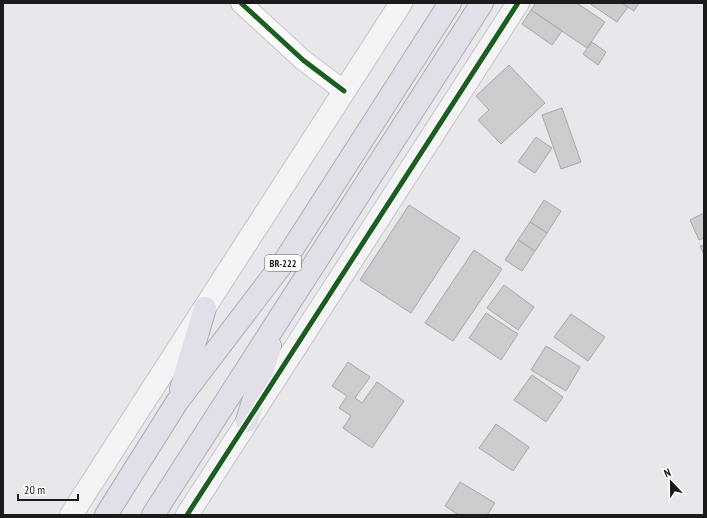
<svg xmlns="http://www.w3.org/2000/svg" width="707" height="518" font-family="'PT Sans Narrow',sans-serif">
<rect width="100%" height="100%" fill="#e8e7eb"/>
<g fill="#cccccf" stroke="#a8a7aa">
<polygon points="536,3 577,3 605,22 587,48 531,10"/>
<polygon points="589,3 622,3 628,7 617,22"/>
<polygon points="622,3 639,3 634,11"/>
<polygon points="531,10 562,31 552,45 522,24"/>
<polygon points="592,42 606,52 598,65 583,54"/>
<polygon points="509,65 545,103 501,144 478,120 489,110 476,96"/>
<polygon points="562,108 581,162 561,169 542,115"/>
<polygon points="536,137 552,148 535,173 518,162"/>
<polygon points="544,200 561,211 547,233 530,222"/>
<polygon points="409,205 460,238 411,313 360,280"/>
<polygon points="704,213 704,238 699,240 690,220"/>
<polygon points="530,222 547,233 535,251 518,240"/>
<polygon points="518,240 535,251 522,271 505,260"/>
<polygon points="704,245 704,255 700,246"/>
<polygon points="474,250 502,269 453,341 425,323"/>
<polygon points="504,285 534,307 518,330 487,308"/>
<polygon points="486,313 518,334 501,360 469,338"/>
<polygon points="571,314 605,337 588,361 554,337"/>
<polygon points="546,346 580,367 566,391 531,370"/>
<polygon points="348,362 370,377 355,398 362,403 377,382 404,401 372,448 343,428 351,416 339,408 347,396 332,386"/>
<polygon points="532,375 563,397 546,422 514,400"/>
<polygon points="496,424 529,447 513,471 479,448"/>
<polygon points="460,482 495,503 487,515 459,515 445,506"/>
</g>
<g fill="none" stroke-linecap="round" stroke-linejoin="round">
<g stroke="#c5c4c7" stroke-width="22">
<polyline id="street" points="241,3 303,60 344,91"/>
</g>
<g stroke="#c5c4c7" stroke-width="24">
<g id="secondary">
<polyline points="71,515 401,3"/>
<polyline points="187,515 518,3"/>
</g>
</g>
<g stroke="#aeacb6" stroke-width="24">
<g id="highway">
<polyline points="181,389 205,308"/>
<polyline points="247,421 270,346"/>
<polyline points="106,515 177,402 286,259 450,3"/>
<polyline points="153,515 482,3"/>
</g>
</g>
<use href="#street" stroke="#fcfbfc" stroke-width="20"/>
<use href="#secondary" stroke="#f4f3f6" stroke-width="22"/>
<use href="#highway" stroke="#e1e0e8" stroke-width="22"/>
<g stroke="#fff" stroke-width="8">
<g id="cycleway">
<polyline points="241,3 303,60 344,91"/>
<polyline points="187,515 518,3"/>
</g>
</g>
<use href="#cycleway" stroke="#1b5e20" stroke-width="5"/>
</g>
<g text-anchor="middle" stroke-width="3" stroke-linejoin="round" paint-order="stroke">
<rect fill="#fff" stroke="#5f5f61" stroke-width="1" x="265" y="255" width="36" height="16" rx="3"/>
<g font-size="10" font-weight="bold" fill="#1b1b1d">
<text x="283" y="267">BR-222</text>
</g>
</g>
<rect width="707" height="518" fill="none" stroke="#1b1b1d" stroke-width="8"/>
<g transform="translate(671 482) rotate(338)" stroke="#ffffff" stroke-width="3" paint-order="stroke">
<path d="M0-3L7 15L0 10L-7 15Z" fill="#1b1b1d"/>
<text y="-6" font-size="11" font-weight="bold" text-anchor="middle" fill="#1b1b1d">N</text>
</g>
<path d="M18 494v6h60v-6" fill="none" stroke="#1b1b1d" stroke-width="2"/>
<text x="24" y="494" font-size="12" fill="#1b1b1d" stroke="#ffffff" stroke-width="3" paint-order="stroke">20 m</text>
</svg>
